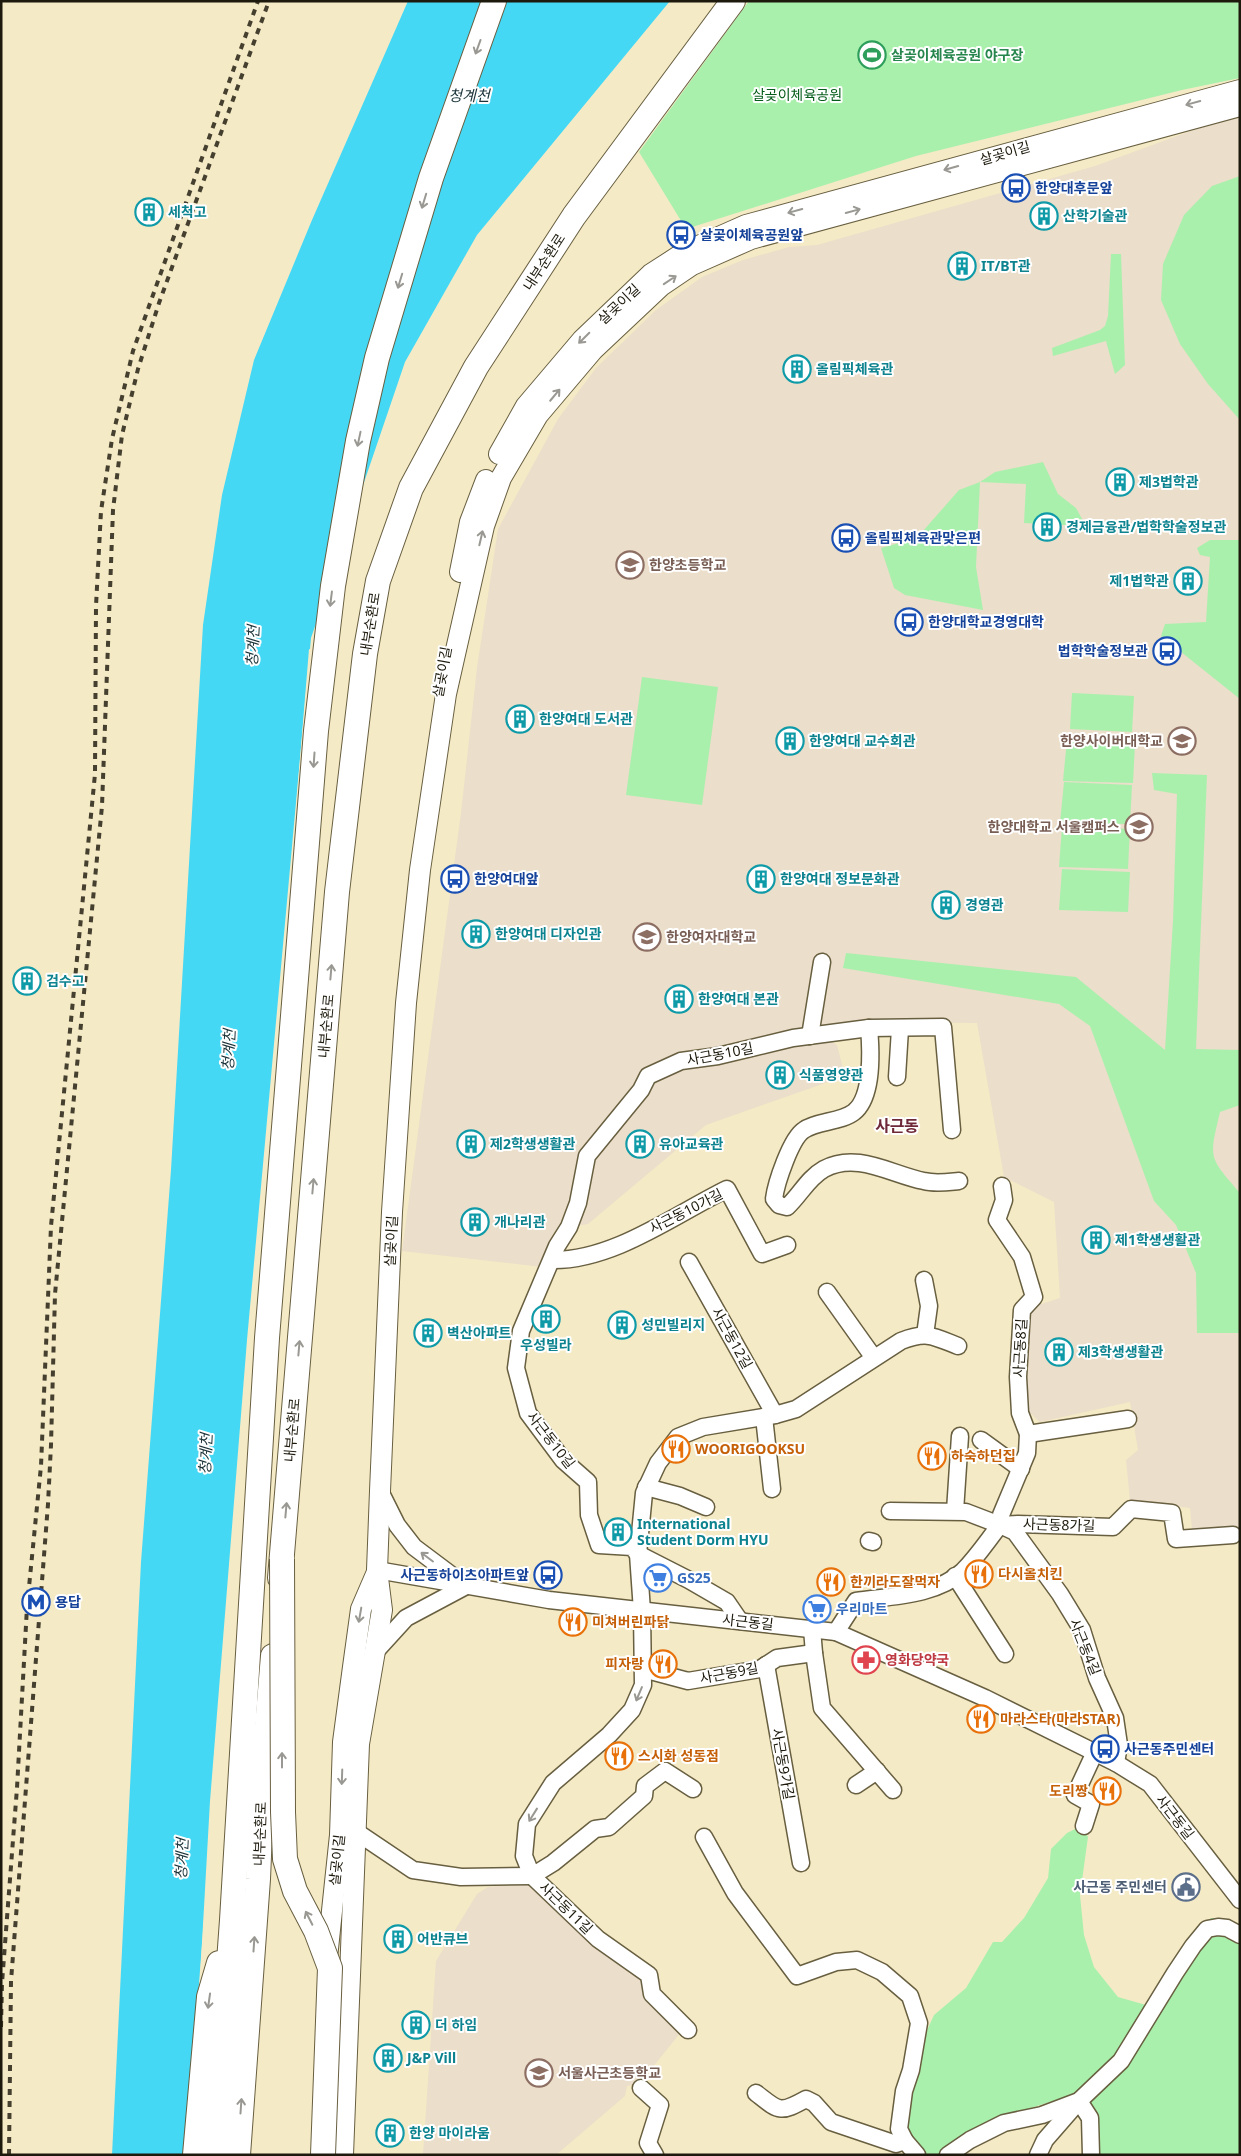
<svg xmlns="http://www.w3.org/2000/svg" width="1241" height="2156" font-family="'Noto Sans','Noto Sans KR',sans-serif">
<rect width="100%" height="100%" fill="#f5eac6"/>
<g fill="#ebdeca">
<polygon points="1240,113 1240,1527 1192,1529 1190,1508 1130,1500 1126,1460 1138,1450 1130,1402 1040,1422 1026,1409 1026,1309 1060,1298 1054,1202 1004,1177 977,1023 869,1022 815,1032 837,1045 845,1076 706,1125 588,1224 569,1227 542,1267 402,1251 461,813 477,668 498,529 558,419 596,368 656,310 702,277 743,260 789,247 817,245 1095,166"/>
<polygon points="532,1883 645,1979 681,2032 640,2083 627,2086 625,2096 556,2155 423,2155 436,1961 477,1894 488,1887"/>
</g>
<g fill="#aaf0ad">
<polygon points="749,1 1240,1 1240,78 1182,90 916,156 686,229 639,152"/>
<polygon points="1240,176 1240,420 1208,384 1180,344 1161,300 1163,264 1184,215 1212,186"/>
<polygon points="1111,254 1121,254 1125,365 1115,374 1106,341 1053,356 1052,348 1100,330 1105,326 1108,316"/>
<polygon points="1043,462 1058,494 1076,508 1086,526 1024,523 1026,484 980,482 976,567 983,610 905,595 894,588 881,548 910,540 923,531 959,490 980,482 995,472"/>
<polygon points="1210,540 1240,540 1240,699 1161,636 1165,624 1206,622 1210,557 1200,555 1197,548"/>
<polygon points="642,677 718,687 702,805 626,795"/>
<polygon points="1072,693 1134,696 1132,732 1070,729"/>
<polygon points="1067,740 1135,744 1133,783 1063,781"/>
<path d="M1152,773l55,2 -11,274 44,1v55l-20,7c-11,47 -12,44 20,81v140h-43l-1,-60 -20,-48 -22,-24 -64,-175 -31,-22 -216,-36 3,-15 230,24 89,73 8,-129 4,-127 -23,-4z"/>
<polygon points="1064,782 1132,785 1130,824 1060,823"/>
<polygon points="1062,826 1130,829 1128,869 1059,867"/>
<polygon points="1062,869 1130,872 1128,912 1059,910"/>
<polygon points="1081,1826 1088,1837 1080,1895 1084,1935 1094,1967 1118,1997 1146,2005 1190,1937 1211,1918 1227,1919 1240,1928 1240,2155 1097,2155 1081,2092 993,2120 940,2155 925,2155 914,2148 904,2119 908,2096 928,2028 934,2015 966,1988 993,1942 1002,1942 1024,1918 1048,1878 1051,1849 1067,1833"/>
</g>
<polygon fill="#44d8f5" points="408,1 670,1 477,235 405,362 311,638 247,1340 210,1801 190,2155 112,2155 141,1562 171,1170 203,625 222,495 254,360 312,220"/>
<g fill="#f5eac6">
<polygon points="309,649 312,650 280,1003"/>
<polygon points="209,1856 193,2155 186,2155 204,1918"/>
</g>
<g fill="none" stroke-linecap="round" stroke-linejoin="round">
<g stroke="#685f40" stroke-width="19">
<g id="minor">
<path d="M869,1028c2,22 4,69 -15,84 -12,10 -38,9 -50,18 -13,8 -28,53 -30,69l5,6 8,2c13,-12 21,-29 37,-38 33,-18 68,6 100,12 11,3 24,1 35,0"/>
<polyline points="810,1036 822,962"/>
<polyline points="897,1077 900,1029"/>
<path d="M552,1260c61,1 122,-45 175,-71l35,65 25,-9"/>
<polyline points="689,1262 775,1415"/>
<polyline points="924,1280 929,1306 925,1335"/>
<polyline points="827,1292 874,1358"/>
<polyline points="764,1417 772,1489"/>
<polyline points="1028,1434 1128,1419"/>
<polyline points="981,1440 1021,1469"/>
<polyline points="646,1487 680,1496 706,1507"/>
<polyline points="890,1511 966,1512 1000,1525 1018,1524 1113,1527 1131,1509 1172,1513 1176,1539 1233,1535"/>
<polyline points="955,1511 960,1436"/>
<polyline points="1000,1525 1015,1532 1060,1594 1082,1630 1097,1678 1115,1718 1119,1745 1116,1763"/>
<polyline points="869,1541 873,1542"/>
<polyline points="377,1570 549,1600 836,1632 985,1698 1116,1763 1150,1784 1240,1900"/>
<polyline points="955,1576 1005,1654"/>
<polyline points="740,1621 727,1602 689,1580 638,1554 632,1547 599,1545 589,1515 588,1482 563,1460 528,1413 516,1368 521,1331 557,1246 569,1227 578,1203 587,1156 641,1090 648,1076 681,1061 718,1056 793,1038 869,1028 943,1027 952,1130"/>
<polyline points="812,1629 814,1653 822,1708 893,1790"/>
<path d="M836,1632l20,-31c35,-5 80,-5 107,-30 14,-14 25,-31 37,-46l1,-10 26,-62 1,-19 -8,-21 -2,-36 4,-67 12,-13 -12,-40 -25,-37 7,-20 -2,-14"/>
<polyline points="375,1652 406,1618 466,1586 414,1547 397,1525 380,1491"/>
<polyline points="766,1665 801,1863"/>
<polyline points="643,1669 688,1681 760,1669 777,1658 814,1653"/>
<polyline points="856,1785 877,1771"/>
<polyline points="1084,1826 1091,1804 1075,1795 1095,1752"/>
<polyline points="355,1831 413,1870 461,1877 532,1876"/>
<polyline points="704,1837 735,1893 797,1976 836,1962 857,1960 882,1972 910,1996 919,2023 911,2070 904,2091 899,2129 905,2141 917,2155"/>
<polyline points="532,1876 553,1863 595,1829 609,1827 644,1796 645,1786 665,1771 693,1789"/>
<path d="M688,2030l-36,-36 -3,-19 -51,-36 -66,-63 -8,-20 3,-32 26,-41 56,-48 23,-25 11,-25 -1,-74 -4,-57 6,-61 14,-30 20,-26 25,-10 72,-12 21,-6 105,-68c26,-10 32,-5 57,5"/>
<polyline points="641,2088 660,2105 648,2143 655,2155"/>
<path d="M756,2093c23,18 23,21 50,6l8,4 17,19 65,22 9,-3"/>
<polyline points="948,2155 970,2140 1004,2123 1042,2115 1079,2101 1121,2061 1175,1973 1193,1946 1207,1929 1218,1927 1227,1928 1240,1935"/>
<polyline points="1038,2155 1045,2140 1079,2101 1090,2118 1091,2155"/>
</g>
</g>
<g stroke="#685f40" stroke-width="22">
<g id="major">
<polyline points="499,454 526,406 582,340 651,274 685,252 746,225 1240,90"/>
<polyline points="460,572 470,522 486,480"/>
<polyline points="327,1958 340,1835 343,1742 353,1667 361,1609 377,1572"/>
<polyline points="343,2155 359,1744 382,1610 377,1570 380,1491 392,1212 406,1003 420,870 446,694 484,526 501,478 538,415 593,350 661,286 692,265 751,239 1240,106"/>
</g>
</g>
<g stroke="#685f40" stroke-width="26">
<g id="highway">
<polyline points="280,1578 337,892 365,654 378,581 411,488 476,367 574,216 733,1"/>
<polyline points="195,2155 209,1997 219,1963"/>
<polyline points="215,2155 232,1920 267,1338 316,731 333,586 358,441 377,358 431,178 494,1"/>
<polyline points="238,2155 258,1879 262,1785 273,1656"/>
</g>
</g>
<use href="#minor" stroke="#fff" stroke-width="16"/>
<use href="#major" stroke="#fff" stroke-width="20"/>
<use href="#highway" stroke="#fff" stroke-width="24"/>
<g stroke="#443f2e" stroke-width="4" stroke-dasharray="6 6" stroke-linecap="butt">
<polyline points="1,2027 2,1983 17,1788 27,1607 41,1466 51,1226 95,774 96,606 101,511 112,439 133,351 258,1"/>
<polyline points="9,2155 11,1981 48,1504 51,1445 55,1294 102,806 113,510 122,435 138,369 159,303 269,1"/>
</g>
<g stroke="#685f40" stroke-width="26" stroke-linecap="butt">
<polyline id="highway-bridge" points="282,1559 283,1812 285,1859 295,1891 316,1931 330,1968 323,2155"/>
</g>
<use href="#highway-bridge" stroke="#fff" stroke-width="24"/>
</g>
<defs><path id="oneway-shaft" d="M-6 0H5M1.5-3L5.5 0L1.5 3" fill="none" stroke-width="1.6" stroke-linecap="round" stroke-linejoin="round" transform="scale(1.25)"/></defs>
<g stroke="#999892">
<use href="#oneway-shaft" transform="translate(478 47) rotate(110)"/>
<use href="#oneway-shaft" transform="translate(1193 103) rotate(165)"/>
<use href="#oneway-shaft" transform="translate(951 168) rotate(164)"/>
<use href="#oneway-shaft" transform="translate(424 201) rotate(107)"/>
<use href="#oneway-shaft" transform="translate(795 211) rotate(165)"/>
<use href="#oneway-shaft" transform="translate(853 211) rotate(-15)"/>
<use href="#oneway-shaft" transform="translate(670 280) rotate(-34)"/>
<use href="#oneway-shaft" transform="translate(400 281) rotate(107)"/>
<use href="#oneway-shaft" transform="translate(584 338) rotate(135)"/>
<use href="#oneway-shaft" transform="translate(555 395) rotate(-50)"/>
<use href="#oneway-shaft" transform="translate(359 439) rotate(102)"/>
<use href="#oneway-shaft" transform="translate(481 538) rotate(-77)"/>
<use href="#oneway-shaft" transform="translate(331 599) rotate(97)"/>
<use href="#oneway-shaft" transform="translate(314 760) rotate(94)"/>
<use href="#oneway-shaft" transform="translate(331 972) rotate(-85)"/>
<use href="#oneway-shaft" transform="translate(313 1186) rotate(-85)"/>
<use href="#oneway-shaft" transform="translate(299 1348) rotate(-85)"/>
<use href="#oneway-shaft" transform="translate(286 1510) rotate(-85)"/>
<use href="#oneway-shaft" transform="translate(427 1557) rotate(-143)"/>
<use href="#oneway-shaft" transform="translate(360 1615) rotate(100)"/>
<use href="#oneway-shaft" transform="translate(639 1694) rotate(113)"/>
<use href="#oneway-shaft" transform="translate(282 1760) rotate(-90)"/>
<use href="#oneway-shaft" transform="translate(342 1777) rotate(92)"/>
<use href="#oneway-shaft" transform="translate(533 1815) rotate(122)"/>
<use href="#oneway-shaft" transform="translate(309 1918) rotate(-117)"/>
<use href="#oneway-shaft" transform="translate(254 1944) rotate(-86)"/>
<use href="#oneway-shaft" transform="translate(209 2001) rotate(98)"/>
<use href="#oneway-shaft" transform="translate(241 2106) rotate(-86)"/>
</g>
<defs>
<g id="stadium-ring" transform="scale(1.4375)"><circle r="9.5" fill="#fff" stroke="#2e9e5b" stroke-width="1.5"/><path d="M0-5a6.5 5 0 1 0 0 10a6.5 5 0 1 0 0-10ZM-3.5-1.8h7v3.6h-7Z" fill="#2e9e5b"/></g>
<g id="bus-ring" transform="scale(1.4375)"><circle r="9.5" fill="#fff" stroke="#1a4fb4" stroke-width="1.5"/><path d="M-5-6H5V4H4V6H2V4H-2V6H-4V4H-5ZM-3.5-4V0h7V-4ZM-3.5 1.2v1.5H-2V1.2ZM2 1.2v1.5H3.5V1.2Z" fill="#1a4fb4"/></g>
<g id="building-ring" transform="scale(1.4375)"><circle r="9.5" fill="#fff" stroke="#0f9aa8" stroke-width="1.5"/><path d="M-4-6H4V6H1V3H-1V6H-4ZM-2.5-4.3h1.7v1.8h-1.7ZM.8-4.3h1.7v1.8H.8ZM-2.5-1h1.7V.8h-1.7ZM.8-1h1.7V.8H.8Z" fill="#0f9aa8"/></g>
<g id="school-ring" transform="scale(1.4375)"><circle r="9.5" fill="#fff" stroke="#8d6e63" stroke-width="1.5"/><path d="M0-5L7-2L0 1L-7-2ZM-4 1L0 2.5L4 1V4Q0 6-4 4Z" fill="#8d6e63"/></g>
<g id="university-ring" transform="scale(1.4375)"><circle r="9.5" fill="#fff" stroke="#8d6e63" stroke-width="1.5"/><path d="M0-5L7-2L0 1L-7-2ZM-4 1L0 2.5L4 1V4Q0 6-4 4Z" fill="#8d6e63"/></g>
<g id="restaurant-ring" transform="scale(1.4375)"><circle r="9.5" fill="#fff" stroke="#e8710a" stroke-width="1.5"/><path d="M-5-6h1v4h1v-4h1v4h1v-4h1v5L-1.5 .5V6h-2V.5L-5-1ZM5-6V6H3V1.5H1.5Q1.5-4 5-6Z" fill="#e8710a"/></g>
<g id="supermarket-ring" transform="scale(1.4375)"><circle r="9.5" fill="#fff" stroke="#3f7fe0" stroke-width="1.5"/><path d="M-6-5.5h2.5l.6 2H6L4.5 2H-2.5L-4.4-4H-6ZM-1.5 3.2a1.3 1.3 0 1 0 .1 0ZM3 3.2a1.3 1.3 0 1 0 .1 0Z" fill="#3f7fe0"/></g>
<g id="metro-ring" transform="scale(1.4375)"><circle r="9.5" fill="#fff" stroke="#1a4fb4" stroke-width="1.5"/><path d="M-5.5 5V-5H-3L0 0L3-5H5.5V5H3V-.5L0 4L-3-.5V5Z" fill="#1a4fb4"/></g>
<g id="pharmacy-ring" transform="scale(1.4375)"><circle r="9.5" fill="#fff" stroke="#e0444e" stroke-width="1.5"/><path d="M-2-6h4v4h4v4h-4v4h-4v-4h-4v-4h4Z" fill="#e0444e"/></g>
<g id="civic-ring" transform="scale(1.4375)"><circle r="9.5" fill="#fff" stroke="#5c6f8a" stroke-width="1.5"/><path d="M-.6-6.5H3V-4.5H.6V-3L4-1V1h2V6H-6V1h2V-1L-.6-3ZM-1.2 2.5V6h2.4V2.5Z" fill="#5c6f8a"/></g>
</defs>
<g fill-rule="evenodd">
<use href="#stadium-ring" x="872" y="55"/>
<use href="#bus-ring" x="1016" y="188"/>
<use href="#building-ring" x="149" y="212"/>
<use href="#building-ring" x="1044" y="216"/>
<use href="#bus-ring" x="681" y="235"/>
<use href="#building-ring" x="962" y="266"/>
<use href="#building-ring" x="797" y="369"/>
<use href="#building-ring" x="1120" y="482"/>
<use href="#building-ring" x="1047" y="527"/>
<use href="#bus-ring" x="846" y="538"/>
<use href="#school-ring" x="630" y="565"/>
<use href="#building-ring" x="1188" y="581"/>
<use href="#bus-ring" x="909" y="622"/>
<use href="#bus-ring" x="1167" y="651"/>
<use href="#building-ring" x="520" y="719"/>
<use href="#building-ring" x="790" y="741"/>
<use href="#university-ring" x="1182" y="741"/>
<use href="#university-ring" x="1139" y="827"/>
<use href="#bus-ring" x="455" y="879"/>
<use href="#building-ring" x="761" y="879"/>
<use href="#building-ring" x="946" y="905"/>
<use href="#building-ring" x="476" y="934"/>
<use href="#university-ring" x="647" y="937"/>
<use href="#building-ring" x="27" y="981"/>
<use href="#building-ring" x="679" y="999"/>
<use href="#building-ring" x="780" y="1075"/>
<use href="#building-ring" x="471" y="1144"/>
<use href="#building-ring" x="640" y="1144"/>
<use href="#building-ring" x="475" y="1222"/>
<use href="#building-ring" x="1096" y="1240"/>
<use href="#building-ring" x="546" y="1319"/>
<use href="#building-ring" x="622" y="1325"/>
<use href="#building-ring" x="428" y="1333"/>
<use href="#building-ring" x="1059" y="1352"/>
<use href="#restaurant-ring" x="676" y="1449"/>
<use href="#restaurant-ring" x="932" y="1456"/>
<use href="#building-ring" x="618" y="1532"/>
<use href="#restaurant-ring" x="979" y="1574"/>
<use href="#bus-ring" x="548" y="1575"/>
<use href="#supermarket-ring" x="658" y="1578"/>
<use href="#restaurant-ring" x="831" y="1582"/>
<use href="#metro-ring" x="36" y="1602"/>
<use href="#supermarket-ring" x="817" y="1609"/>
<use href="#restaurant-ring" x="573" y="1622"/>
<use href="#pharmacy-ring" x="866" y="1660"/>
<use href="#restaurant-ring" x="663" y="1664"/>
<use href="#restaurant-ring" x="981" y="1719"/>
<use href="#bus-ring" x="1105" y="1749"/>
<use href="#restaurant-ring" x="619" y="1756"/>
<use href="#restaurant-ring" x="1107" y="1791"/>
<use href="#civic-ring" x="1186" y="1887"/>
<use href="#building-ring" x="398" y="1939"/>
<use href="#building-ring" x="416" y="2025"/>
<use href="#building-ring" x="388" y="2058"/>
<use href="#school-ring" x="539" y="2073"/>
<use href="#building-ring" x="390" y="2133"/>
</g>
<g text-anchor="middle" stroke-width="4" stroke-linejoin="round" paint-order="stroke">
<g font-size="14" font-weight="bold" fill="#27864d" stroke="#fff" text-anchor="start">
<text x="891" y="60">살곶이체육공원 야구장</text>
</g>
<g font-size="14" fill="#055d1a" stroke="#fff">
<text x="797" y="100">살곶이체육공원</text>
</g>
<g font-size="14" fill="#1d190c" stroke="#fff">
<text transform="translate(1005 153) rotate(-16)" y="5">살곶이길</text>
<text transform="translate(544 262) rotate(-57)" y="5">내부순환로</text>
<text transform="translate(619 304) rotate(-43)" y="5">살곶이길</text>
<text transform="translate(370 624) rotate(-81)" y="5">내부순환로</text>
<text transform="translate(442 672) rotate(-80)" y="5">살곶이길</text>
<text transform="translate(326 1026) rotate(-85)" y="5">내부순환로</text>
<text transform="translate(720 1054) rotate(-11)" y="5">사근동10길</text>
<text transform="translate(686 1211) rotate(-27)" y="5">사근동10가길</text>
<text transform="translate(391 1241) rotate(-87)" y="5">살곶이길</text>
<text transform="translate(732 1338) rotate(61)" y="5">사근동12길</text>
<text transform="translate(1020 1348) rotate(-87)" y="5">사근동8길</text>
<text transform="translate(292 1430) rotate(-85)" y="5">내부순환로</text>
<text transform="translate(551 1440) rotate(52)" y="5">사근동10길</text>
<text transform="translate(1059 1525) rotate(2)" y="5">사근동8가길</text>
<text transform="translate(748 1622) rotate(6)" y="5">사근동길</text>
<text transform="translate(1085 1647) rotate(68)" y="5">사근동4길</text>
<text transform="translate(729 1673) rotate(-11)" y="5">사근동9길</text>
<text transform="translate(783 1764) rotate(80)" y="5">사근동9가길</text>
<text transform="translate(1175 1817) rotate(52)" y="5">사근동길</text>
<text transform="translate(260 1834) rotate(-88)" y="5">내부순환로</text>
<text transform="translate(337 1860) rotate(-84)" y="5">살곶이길</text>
<text transform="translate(566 1908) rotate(44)" y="5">사근동11길</text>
</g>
<g font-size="14" font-weight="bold" fill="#164399" stroke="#fff" text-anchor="start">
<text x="1035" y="193">한양대후문앞</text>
<text x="700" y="240">살곶이체육공원앞</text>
<text x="865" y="543">올림픽체육관맞은편</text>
<text x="928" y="627">한양대학교경영대학</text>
<text x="1148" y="656" text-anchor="end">법학학술정보관</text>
<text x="474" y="884">한양여대앞</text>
<text x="529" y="1580" text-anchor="end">사근동하이츠아파트앞</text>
<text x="55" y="1607">용답</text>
<text x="1124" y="1754">사근동주민센터</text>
</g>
<g font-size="14" font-weight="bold" fill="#0d838f" stroke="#fff" text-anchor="start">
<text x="168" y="217">세척고</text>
<text x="1063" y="221">산학기술관</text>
<text x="981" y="271">IT/BT관</text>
<text x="816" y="374">올림픽체육관</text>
<text x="1139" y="487">제3법학관</text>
<text x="1066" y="532">경제금융관/법학학술정보관</text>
<text x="1169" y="586" text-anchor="end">제1법학관</text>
<text x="539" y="724">한양여대 도서관</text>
<text x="809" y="746">한양여대 교수회관</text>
<text x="780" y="884">한양여대 정보문화관</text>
<text x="965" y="910">경영관</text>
<text x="495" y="939">한양여대 디자인관</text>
<text x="46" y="986">검수고</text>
<text x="698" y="1004">한양여대 본관</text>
<text x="799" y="1080">식품영양관</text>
<text x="490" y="1149">제2학생생활관</text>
<text x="659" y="1149">유아교육관</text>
<text x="494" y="1227">개나리관</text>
<text x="1115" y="1245">제1학생생활관</text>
<text x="641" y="1330">성민빌리지</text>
<text x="447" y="1338">벽산아파트</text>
<text x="546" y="1350" text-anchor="middle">우성빌라</text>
<text x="1078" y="1357">제3학생생활관</text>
<text x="637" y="1529">International<tspan x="637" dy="16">Student Dorm HYU</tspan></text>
<text x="417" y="1944">어반큐브</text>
<text x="435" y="2030">더 하임</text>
<text x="407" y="2063">J&amp;P Vill</text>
<text x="409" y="2138">한양 마이라움</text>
</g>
<g font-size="14" font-weight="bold" fill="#785e54" stroke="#fff" text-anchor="start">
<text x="649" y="570">한양초등학교</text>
<text x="1163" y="746" text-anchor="end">한양사이버대학교</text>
<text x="1120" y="832" text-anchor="end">한양대학교 서울캠퍼스</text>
<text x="666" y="942">한양여자대학교</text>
<text x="558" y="2078">서울사근초등학교</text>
</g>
<g font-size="14" font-weight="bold" fill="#c56008" stroke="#fff" text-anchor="start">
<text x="695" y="1454">WOORIGOOKSU</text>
<text x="951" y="1461">하숙하던집</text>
<text x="998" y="1579">다시올치킨</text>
<text x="850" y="1587">한끼라도잘먹자</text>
<text x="592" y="1627">미쳐버린파닭</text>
<text x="644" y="1669" text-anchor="end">피자랑</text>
<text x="1000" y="1724">마라스타(마라STAR)</text>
<text x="638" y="1761">스시화 성동점</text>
<text x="1088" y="1796" text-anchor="end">도리짱</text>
</g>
<g font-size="14" font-weight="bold" fill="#366cbe" stroke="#fff" text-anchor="start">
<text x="677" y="1583">GS25</text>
<text x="836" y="1614">우리마트</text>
</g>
<g font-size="14" font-weight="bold" fill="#be3a42" stroke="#fff" text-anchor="start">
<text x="885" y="1665">영화당약국</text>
</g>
<g font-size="14" font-weight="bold" fill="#4e5e75" stroke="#fff" text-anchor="end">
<text x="1167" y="1892">사근동 주민센터</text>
</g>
<g font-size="15" font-style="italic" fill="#1a3238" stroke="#fff">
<text x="469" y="101">청계천</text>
<text transform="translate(253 646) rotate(-87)" y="5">청계천</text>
<text transform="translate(229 1050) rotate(-87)" y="5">청계천</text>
<text transform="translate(206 1454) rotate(-87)" y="5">청계천</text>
<text transform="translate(182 1859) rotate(-87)" y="5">청계천</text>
</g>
<g font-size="16" font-weight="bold" fill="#6e2837" stroke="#fff">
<text x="897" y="1132">사근동</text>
</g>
</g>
<rect width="1241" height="2156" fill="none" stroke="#1d190c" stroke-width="5"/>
</svg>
